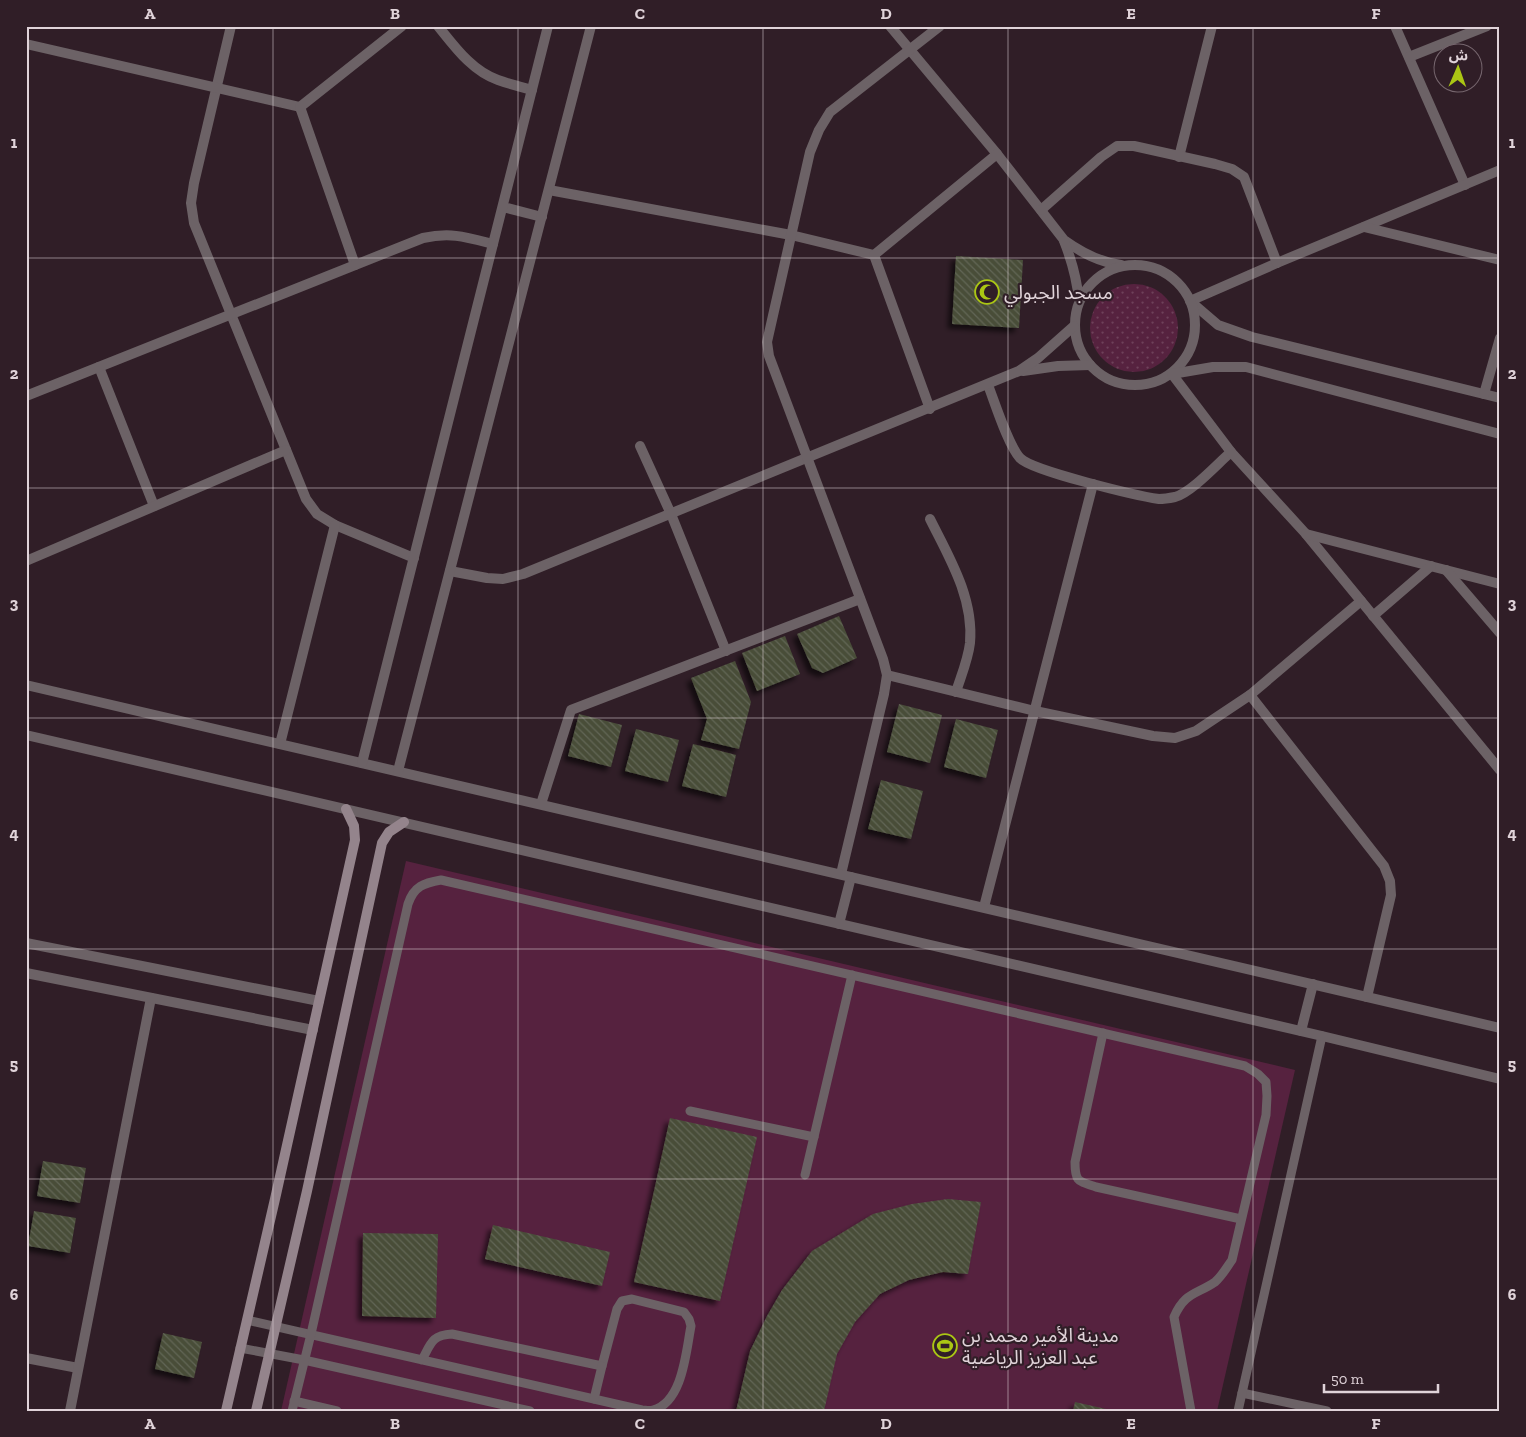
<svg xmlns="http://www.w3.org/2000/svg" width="1526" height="1437" font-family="'Zilla Slab','Noto Sans Arabic',serif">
<defs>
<pattern id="grass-dots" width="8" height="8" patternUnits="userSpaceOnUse" patternTransform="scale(1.25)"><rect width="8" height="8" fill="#56223f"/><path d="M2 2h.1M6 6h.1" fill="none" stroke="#6e415a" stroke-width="1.8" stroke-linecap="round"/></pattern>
<pattern id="building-back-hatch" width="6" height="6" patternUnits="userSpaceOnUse" patternTransform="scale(1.25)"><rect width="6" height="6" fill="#484d39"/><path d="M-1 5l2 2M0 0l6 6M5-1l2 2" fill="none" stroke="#626655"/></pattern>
<filter id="shadow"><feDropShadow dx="-4.5" dy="4.5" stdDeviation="2.5" flood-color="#0009"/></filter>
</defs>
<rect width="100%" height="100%" fill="#301e27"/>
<circle fill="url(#grass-dots)" cx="1134" cy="328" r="44"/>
<polygon fill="#56223f" points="406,861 1295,1070 1217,1411 281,1411"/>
<g fill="url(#building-back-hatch)" filter="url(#shadow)">
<polygon points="956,256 1023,260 1019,328 952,324"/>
<polygon points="839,616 857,658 823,673 812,668 797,634"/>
<polygon points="785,636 800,674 757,691 742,653"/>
<polygon points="735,661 751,702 739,749 701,740 707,719 691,678"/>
<polygon points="899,704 942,715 930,763 887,752"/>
<polygon points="579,714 622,725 611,767 568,756"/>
<polygon points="956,719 998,730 986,778 944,767"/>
<polygon points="636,729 679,740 668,782 625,771"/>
<polygon points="693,744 736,755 726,797 682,786"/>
<polygon points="881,780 923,791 911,839 868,829"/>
<polygon points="670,1118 757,1137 720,1301 634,1282"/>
<polygon points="43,1161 86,1168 80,1203 37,1196"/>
<polygon points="948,1199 981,1202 968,1274 943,1272 909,1280 880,1294 855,1322 837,1354 824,1411 736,1411 750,1351 767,1316 782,1290 812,1251 873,1214 912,1204"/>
<polygon points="34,1211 76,1218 70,1253 28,1246"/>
<polygon points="493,1225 610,1252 602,1286 485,1259"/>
<polygon points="363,1233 438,1234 436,1318 362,1316"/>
<polygon points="163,1333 202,1342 194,1378 155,1369"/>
<polygon points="1075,1402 1106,1409 1105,1411 1073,1411"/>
</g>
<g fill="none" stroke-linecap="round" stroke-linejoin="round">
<g stroke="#6c6266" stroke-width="9">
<path d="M1103,1033l-28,129c0,20 3,19 21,25l145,32"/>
<polyline points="690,1111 814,1137"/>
<polyline points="805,1175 852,975"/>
<path d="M247,1320l395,90c3,0 8,1 11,0 30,-8 33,-59 38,-84l-2,-7 -5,-7 -52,-13 -10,2 -5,8 -15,57 -150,-32c-20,1 -21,9 -30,26"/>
<polyline points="240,1348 304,1360 530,1411"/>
<polyline points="1242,1393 1327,1411"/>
<polyline points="594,1399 602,1366"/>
<polyline points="294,1401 337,1411"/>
<path d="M292,1411l19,-77 97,-430c6,-18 16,-21 33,-24l804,186 13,8 8,8 1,14 -1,19 -34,145c-5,7 -10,16 -17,22 -19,13 -30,10 -41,35l17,94"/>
<polyline points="1238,1411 1322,1036"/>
</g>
<g stroke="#6c6266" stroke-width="10">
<polyline points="231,26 194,183 191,203 194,223 306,499 317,514 335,525 414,558"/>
<path d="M438,26c17,21 34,45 60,54 11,4 23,7 34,10"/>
<path d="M890,26l107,128 67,86c18,13 35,22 57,25"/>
<polyline points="1395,26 1465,185"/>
<polyline points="26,44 300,107"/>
<polyline points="1409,57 1487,26"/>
<polyline points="300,107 355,265"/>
<polyline points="300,107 402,26"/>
<polyline points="1179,157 1212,26"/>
<polyline points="1500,170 1277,263 1190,301 1218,325 1252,337 1500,398"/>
<polyline points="549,190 791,235 874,255"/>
<polyline points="503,207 542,217"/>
<polyline points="1041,210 1101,157 1117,146 1134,146 1215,164 1232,169 1244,177 1277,263"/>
<polyline points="1364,227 1500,260"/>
<path d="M1064,241c8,20 13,39 15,60"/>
<polyline points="874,255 930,409"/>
<polyline points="874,255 997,154"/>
<circle cx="1135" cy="325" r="60"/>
<polyline points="99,367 154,506"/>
<polyline points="1023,371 1058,366 1090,365"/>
<path d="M988,385c7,18 20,60 32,73 12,13 118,38 139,41 5,0 11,-1 16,-2 17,-5 42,-33 56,-45"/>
<polyline points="1484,394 1500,338"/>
<path d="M26,396l397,-158c28,-6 43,-1 70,6"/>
<polyline points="1500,434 1246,367 1213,367 1172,374 1231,452 1306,534 1500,770"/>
<polyline points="640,446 671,514 726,651"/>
<path d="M930,519c19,38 44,79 40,124 -2,17 -9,33 -14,49"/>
<polyline points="1306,534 1500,584"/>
<polyline points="26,561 286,450"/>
<polyline points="1446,570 1500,633"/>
<polyline points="450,571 487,578 503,579 523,574 1019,371 1038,358 1074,326"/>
<polyline points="1373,616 1431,566"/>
<polyline points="887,675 1035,711 1153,736 1175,738 1196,731 1250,695 1361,601"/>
<polyline points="1250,695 1384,866 1390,881 1391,895 1367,997"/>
<polyline points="280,744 335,525"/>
<polyline points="541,804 571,710 860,599"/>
<polyline points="841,874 884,694 887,675 883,659 769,356 767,342 810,152 819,130 830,112 940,26"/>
<polyline points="984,907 1093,484"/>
<polyline points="839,924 851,877"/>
<polyline points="1301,1031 1313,984"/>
<polyline points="26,1358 78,1368"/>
<polyline points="70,1411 151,998"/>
</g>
<g stroke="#6c6266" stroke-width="10">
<polyline points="26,685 1500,1028"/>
<polyline points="26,735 1322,1036 1500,1079"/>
<polyline points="362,763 548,26"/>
<polyline points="398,771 591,26"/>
<polyline points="26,943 319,1001"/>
<polyline points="26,973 313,1030"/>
</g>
<g stroke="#94848c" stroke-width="10">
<polyline points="226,1411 275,1199 355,840 354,826 346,809"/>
<polyline points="256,1411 307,1191 382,843 389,832 404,822"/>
</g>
</g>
<path fill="none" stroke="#e0d3d9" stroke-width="1" stroke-opacity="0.55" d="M273,26v1385M518,26v1385M763,26v1385M1008,26v1385M1253,26v1385M26,258h1474M26,488h1474M26,718h1474M26,949h1474M26,1179h1474"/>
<defs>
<g id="mosque-ring" transform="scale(1.25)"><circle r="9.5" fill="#301e27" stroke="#abc614" stroke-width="1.5"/><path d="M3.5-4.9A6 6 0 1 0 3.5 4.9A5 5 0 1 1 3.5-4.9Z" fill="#abc614"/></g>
<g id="stadium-ring" transform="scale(1.25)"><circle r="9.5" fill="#301e27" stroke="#abc614" stroke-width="1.5"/><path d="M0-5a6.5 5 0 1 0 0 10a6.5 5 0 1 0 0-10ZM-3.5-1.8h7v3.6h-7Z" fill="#abc614"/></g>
</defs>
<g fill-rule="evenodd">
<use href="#mosque-ring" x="987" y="292"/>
<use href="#stadium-ring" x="945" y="1346"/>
</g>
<g text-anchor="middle" stroke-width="4.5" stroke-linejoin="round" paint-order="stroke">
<g font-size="19" fill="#e0d3d9" stroke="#301e27" text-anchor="start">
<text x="1004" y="299">مسجد الجبولي</text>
<text x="962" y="1342">مدينة الأمير محمد بن<tspan x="962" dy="22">عبد العزيز الرياضية</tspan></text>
</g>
</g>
<rect width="1526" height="1437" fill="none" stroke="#301e27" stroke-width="55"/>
<g transform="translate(1458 68) rotate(2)"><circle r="24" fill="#301e27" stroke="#76666e"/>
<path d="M0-4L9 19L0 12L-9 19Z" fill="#abc614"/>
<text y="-8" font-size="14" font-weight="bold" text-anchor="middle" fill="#e0d3d9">ش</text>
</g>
<path d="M1324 1384v8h114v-8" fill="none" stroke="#e0d3d9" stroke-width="2.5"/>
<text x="1331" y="1384" font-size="15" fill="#e0d3d9" stroke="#301e27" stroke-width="4" paint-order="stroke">50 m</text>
<rect x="28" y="28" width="1470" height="1382" fill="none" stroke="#e0d3d9" stroke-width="2"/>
<g font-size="16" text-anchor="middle" font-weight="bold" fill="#e0d3d9">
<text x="150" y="19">A</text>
<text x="395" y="19">B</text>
<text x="640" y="19">C</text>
<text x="886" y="19">D</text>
<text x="1131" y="19">E</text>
<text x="1376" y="19">F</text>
<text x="14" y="148">1</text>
<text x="1512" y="148">1</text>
<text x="14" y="379">2</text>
<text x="1512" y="379">2</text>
<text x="14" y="609">3</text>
<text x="1512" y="609">3</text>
<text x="14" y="839">4</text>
<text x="1512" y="839">4</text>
<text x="14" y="1070">5</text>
<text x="1512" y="1070">5</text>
<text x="14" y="1300">6</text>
<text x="1512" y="1300">6</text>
<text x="150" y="1429">A</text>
<text x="395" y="1429">B</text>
<text x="640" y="1429">C</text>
<text x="886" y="1429">D</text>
<text x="1131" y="1429">E</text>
<text x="1376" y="1429">F</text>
</g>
</svg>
